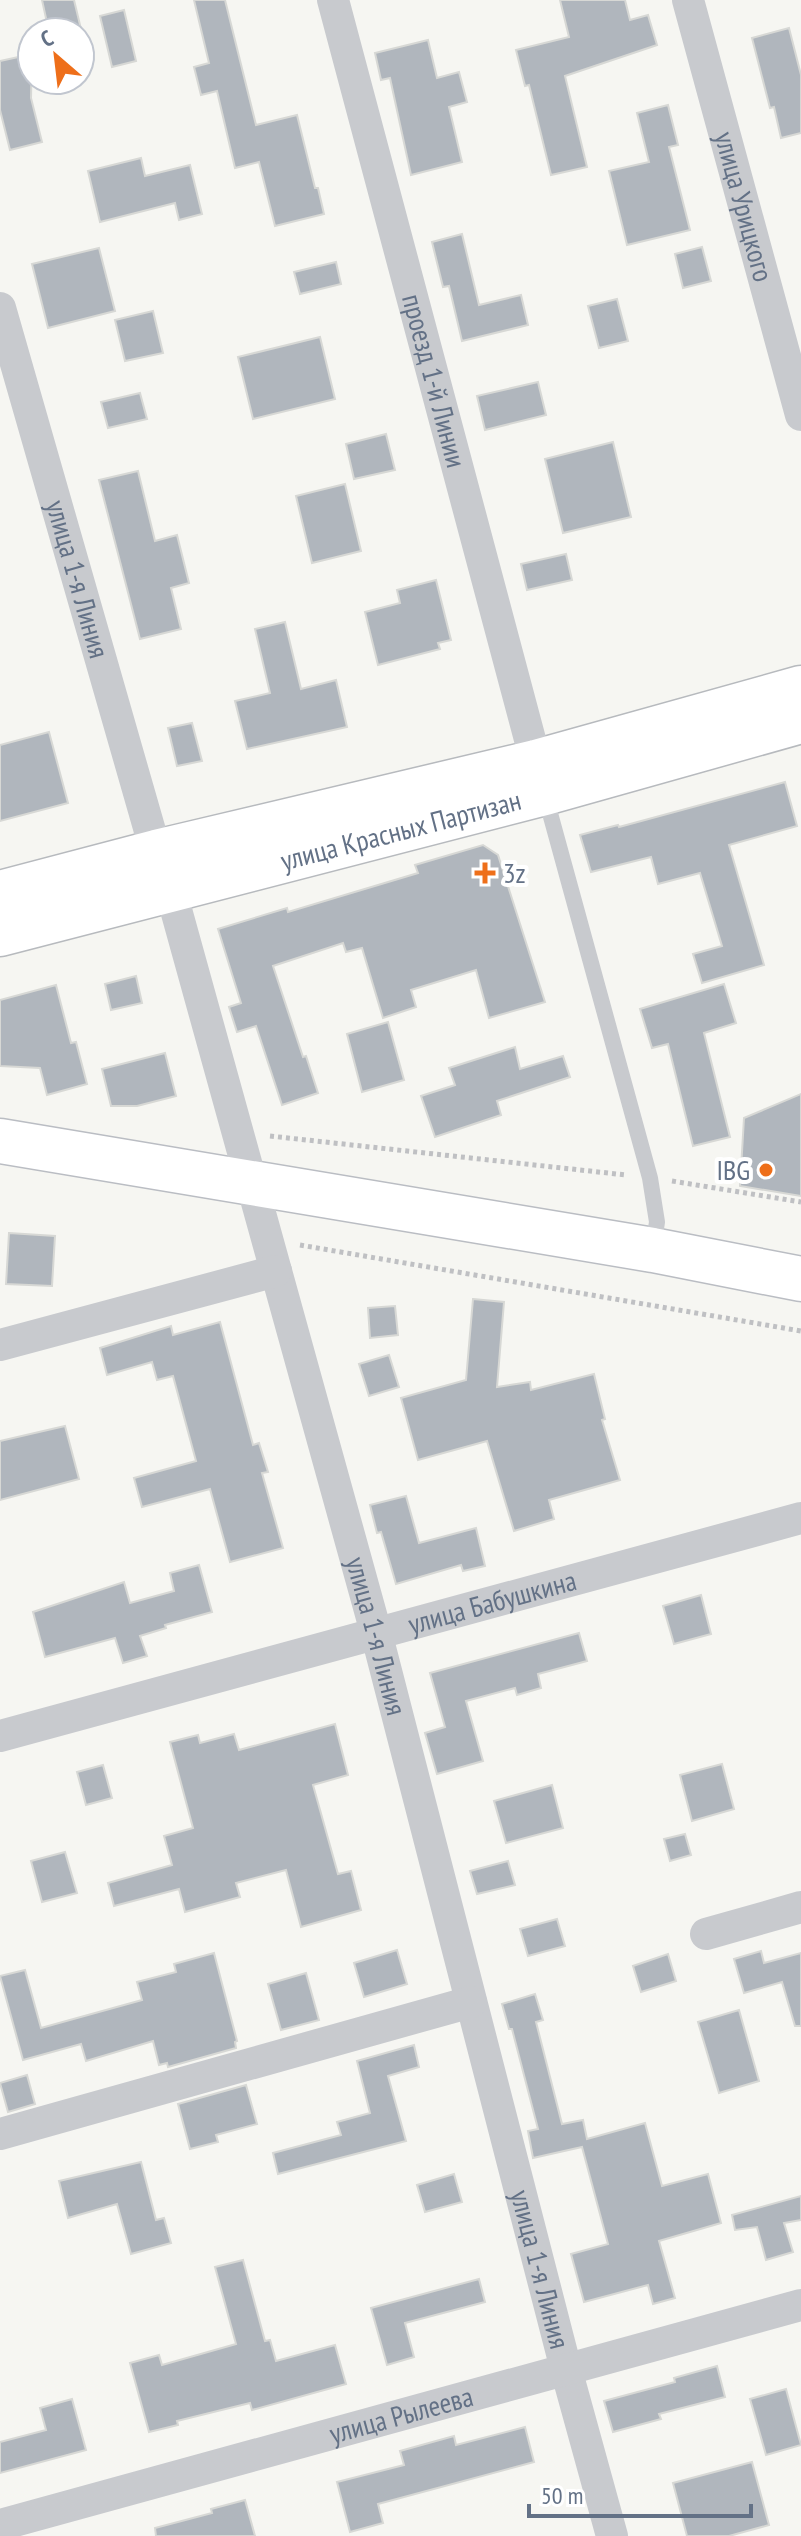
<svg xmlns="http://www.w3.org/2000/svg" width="801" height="2536" font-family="'PT Sans Narrow',sans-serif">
<rect width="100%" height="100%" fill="#f6f6f2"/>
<g fill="#b0b6bd" stroke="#d7d8d5" stroke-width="2">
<polygon points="42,0 74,0 81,29 49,32"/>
<polygon points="194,0 225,0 256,125 297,115 315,188 318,188 324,214 275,226 259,162 235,168 217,91 201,95 194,67 209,63"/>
<polygon points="560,0 625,0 630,20 648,15 657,45 565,76 587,167 551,175 529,85 525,86 516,50 569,37"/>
<polygon points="124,10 136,61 112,67 100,16"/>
<polygon points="789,28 801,75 801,133 781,138 774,107 770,108 752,38"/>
<polygon points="428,40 437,78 459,72 467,102 449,107 462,162 411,175 390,78 381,80 375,53"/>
<polygon points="32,54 31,98 42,142 10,150 0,110 0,61"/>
<polygon points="668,105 678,145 669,147 690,230 627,245 609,171 649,162 637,113"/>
<polygon points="141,158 145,176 190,165 202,214 179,220 175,203 100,222 88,171"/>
<polygon points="462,234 479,305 521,295 528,325 462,341 449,286 443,287 432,242"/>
<polygon points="702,247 711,281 683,288 675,254"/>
<polygon points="99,248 115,311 48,328 32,264"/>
<polygon points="336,262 341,284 300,294 294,272"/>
<polygon points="617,299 628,341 599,348 588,306"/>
<polygon points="153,311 163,353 125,361 115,320"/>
<polygon points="320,337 335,399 253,419 238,357"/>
<polygon points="538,382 546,415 485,430 477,396"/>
<polygon points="140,393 147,419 108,428 101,402"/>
<polygon points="386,434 395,470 354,479 346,444"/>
<polygon points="613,442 631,517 563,533 545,459"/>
<polygon points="138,471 155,541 177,535 189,583 171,588 181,629 140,639 99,480"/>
<polygon points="345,484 361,551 312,563 296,496"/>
<polygon points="566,554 572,580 527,590 521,564"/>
<polygon points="436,580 451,640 438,643 440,649 378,665 365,612 400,603 397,590"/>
<polygon points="285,622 301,689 336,680 347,727 247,749 235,701 270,693 255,629"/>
<polygon points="192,723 202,761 177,766 168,728"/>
<polygon points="49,732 68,803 0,821 0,745"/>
<polygon points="785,782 797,826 729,845 764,965 702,983 693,954 722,946 700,873 658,884 651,857 591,872 580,835 618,825 619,827"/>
<polygon points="483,845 498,855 545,1002 489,1018 476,970 411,990 416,1007 383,1018 362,948 346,952 343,943 273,966 303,1057 306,1056 318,1093 282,1105 256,1026 237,1032 229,1007 241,1003 218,929 287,908 288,912 418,873 415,865"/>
<polygon points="136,976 142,1003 111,1010 105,984"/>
<polygon points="724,984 736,1023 704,1033 730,1137 693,1146 668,1044 652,1048 640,1009"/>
<polygon points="56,985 71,1043 76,1042 87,1084 47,1095 40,1068 0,1066 0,1000"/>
<polygon points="388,1022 404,1080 362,1092 347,1034"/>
<polygon points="515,1047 520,1069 563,1056 570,1077 497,1101 501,1115 435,1137 421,1096 455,1085 449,1068"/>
<polygon points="165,1053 176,1096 137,1106 111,1106 102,1069"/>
<polygon points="801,1094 801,1196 740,1186 744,1118"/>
<polygon points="9,1233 55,1236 52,1286 6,1284"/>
<polygon points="473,1299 504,1302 497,1387 530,1382 531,1390 594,1374 605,1419 602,1420 620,1480 549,1500 554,1519 514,1531 487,1441 418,1460 401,1398 466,1380"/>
<polygon points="395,1306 398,1335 370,1338 368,1308"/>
<polygon points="220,1322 253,1445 259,1443 268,1472 262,1473 283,1548 230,1562 210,1489 142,1507 134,1478 196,1461 173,1376 157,1380 152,1362 107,1375 100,1348 171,1326 173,1335"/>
<polygon points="389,1355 399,1387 369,1396 359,1364"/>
<polygon points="65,1426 79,1479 0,1500 0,1441"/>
<polygon points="406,1496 419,1543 476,1528 485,1566 463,1571 461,1565 396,1584 381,1532 377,1533 370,1505"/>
<polygon points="199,1565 212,1612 165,1625 166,1628 140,1636 147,1656 123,1663 115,1638 45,1657 33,1612 124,1582 130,1603 174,1591 170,1573"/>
<polygon points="701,1595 711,1634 674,1644 663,1606"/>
<polygon points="579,1633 587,1661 538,1674 541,1688 517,1695 515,1688 466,1701 483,1761 437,1774 425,1733 445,1727 430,1673"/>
<polygon points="335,1724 348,1775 313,1785 338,1874 351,1871 361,1910 301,1927 286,1870 236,1883 240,1897 185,1912 179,1889 114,1906 108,1883 172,1865 164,1836 193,1828 170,1742 198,1735 200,1743 234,1734 239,1750"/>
<polygon points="722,1764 734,1809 692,1821 680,1775"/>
<polygon points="103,1765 112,1798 86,1805 77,1772"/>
<polygon points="552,1785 563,1828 506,1843 494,1801"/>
<polygon points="685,1834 691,1855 670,1861 664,1839"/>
<polygon points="65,1852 77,1893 42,1902 31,1861"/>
<polygon points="508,1861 515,1885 477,1894 470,1871"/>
<polygon points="557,1919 565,1946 528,1956 520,1929"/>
<polygon points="397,1950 407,1984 364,1997 354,1963"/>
<polygon points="761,1951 764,1963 801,1953 801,2026 795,2026 782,1982 744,1993 734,1959"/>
<polygon points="214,1953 237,2041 235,2042 236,2048 168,2067 167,2063 159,2065 153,2041 86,2061 81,2044 23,2060 0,1976 25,1970 41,2028 142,2000 137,1982 176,1972 174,1964"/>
<polygon points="668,1954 676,1981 641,1992 633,1966"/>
<polygon points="306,1973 319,2020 281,2030 268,1984"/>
<polygon points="535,1994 543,2020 536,2022 562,2124 583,2120 587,2139 645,2123 662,2186 708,2174 721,2223 659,2241 675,2298 653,2304 648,2285 584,2302 571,2254 608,2244 582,2147 533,2158 528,2131 538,2129 512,2029 509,2029 502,2004"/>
<polygon points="739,2010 759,2081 719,2093 698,2022"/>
<polygon points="414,2045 419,2067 388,2076 406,2141 278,2174 273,2153 341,2135 337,2122 370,2113 357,2061"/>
<polygon points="27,2075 35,2104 8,2112 0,2083"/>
<polygon points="246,2085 257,2124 216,2135 218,2142 190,2149 178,2104"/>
<polygon points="141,2162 156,2220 164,2218 171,2243 131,2254 117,2204 68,2218 59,2181"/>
<polygon points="454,2174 462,2202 425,2212 417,2185"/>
<polygon points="801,2196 801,2220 784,2223 793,2252 766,2260 757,2227 735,2230 732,2215"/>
<polygon points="243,2260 265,2341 270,2340 276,2361 335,2345 346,2384 252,2410 250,2403 177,2421 178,2425 149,2432 130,2363 159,2355 162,2365 236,2344 215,2267"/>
<polygon points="479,2279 485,2302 405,2323 414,2357 387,2365 371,2308"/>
<polygon points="717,2366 725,2397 659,2414 661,2419 613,2432 604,2401 675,2382 674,2378"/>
<polygon points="786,2389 801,2445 766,2455 750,2399"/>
<polygon points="72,2399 86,2450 0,2473 0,2442 46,2430 40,2408"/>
<polygon points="525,2427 534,2462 378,2504 383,2523 350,2532 337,2482 404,2465 400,2451 454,2436 456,2445"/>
<polygon points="752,2462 769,2525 729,2536 687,2536 673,2483"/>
<polygon points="245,2500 255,2536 156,2536 155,2528 212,2513 211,2509"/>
</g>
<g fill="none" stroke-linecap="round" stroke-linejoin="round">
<g stroke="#babdc3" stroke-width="47">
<polyline id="secondary" points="0,1141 653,1250 801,1279"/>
</g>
<g stroke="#b7babe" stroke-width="47">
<g id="highway">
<polyline points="0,893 156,852 536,762 801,688"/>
<path id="s7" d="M0,934l545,-141 256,-72"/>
</g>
</g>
<g stroke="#bfc0c3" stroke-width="5" stroke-dasharray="4 4" stroke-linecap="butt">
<polyline points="270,1136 626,1175"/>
<polyline points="672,1181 801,1202"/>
<polyline points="300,1245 801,1331"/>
</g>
<polyline stroke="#c8cace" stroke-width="16" points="545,795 650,1178 657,1222 653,1248"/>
<g stroke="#c8cace" stroke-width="32">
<path id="s1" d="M333,0l203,762"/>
<path id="s2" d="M688,0l113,415"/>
<path id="s3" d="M0,308l156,544"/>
<path id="s4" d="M170,888l207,748 189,733 46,167"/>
<polyline points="0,1345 276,1271"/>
<path id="s5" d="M0,1736l801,-218"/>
<polyline points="706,1934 801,1907"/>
<polyline points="0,2134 471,2002"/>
<path id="s6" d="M0,2525l801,-220"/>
</g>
<use href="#secondary" stroke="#fff" stroke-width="44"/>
<use href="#highway" stroke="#fff" stroke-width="44"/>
</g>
<g fill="#ee6f1a" stroke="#fff" stroke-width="3">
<path d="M481 861h8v8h8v8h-8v8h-8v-8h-8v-8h8z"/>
<circle cx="766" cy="1170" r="8"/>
</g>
<g text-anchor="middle" stroke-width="8" stroke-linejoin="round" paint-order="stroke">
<g font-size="28" fill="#637186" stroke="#fff">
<text dy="10" stroke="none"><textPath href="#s2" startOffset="214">улица Урицкого</textPath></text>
<text dy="10" stroke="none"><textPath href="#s1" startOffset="394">проезд 1-й Линии</textPath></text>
<text dy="10" stroke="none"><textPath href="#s3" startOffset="282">улица 1-я Линия</textPath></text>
<text dy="10" stroke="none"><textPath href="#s7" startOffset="414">улица Красных Партизан</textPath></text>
<text dy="10" stroke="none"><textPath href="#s5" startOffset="510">улица Бабушкина</textPath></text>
<text dy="10" stroke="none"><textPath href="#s4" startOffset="776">улица 1-я Линия</textPath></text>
<text dy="10" stroke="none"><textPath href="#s4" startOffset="1430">улица 1-я Линия</textPath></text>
<text dy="10" stroke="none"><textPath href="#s6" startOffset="416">улица Рылеева</textPath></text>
</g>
<g font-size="28" fill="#637186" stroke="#fff" text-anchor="start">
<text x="503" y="883">3z</text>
<text x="750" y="1180" text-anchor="end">IBG</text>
</g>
</g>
<g transform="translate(56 56) rotate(332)"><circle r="38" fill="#ffffff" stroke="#c1c6cf" stroke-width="2"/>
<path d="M0-6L14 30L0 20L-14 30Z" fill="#ee6f1a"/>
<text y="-12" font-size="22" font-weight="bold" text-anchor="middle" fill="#637186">С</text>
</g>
<path d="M529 2504v12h222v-12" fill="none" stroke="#637186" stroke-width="4"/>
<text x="541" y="2504" font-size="24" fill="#637186" stroke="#ffffff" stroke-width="6" paint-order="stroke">50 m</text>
</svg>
